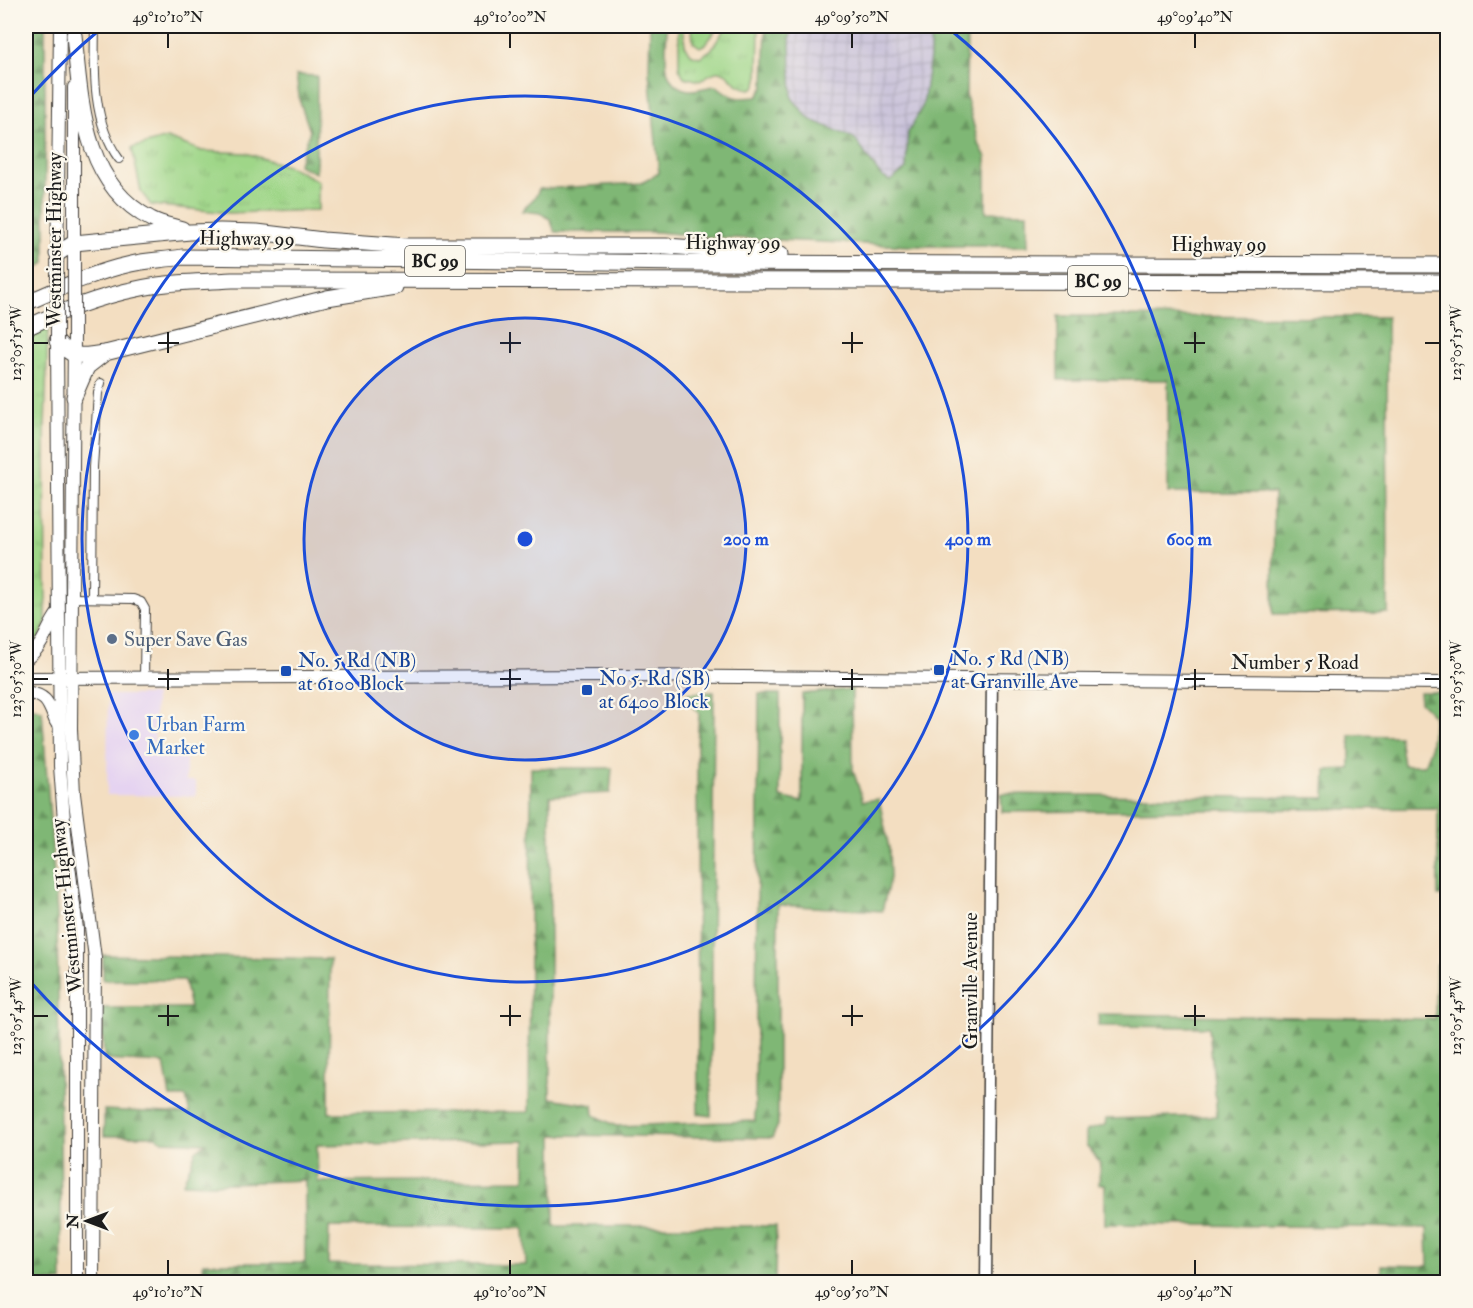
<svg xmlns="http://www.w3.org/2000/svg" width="1473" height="1308" font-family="'IM FELL Double Pica',serif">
<defs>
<pattern id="industrial-grid" width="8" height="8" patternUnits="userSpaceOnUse" patternTransform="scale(1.5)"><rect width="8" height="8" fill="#c7c0d9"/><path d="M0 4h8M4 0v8" fill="none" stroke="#aaa4ba"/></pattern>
<pattern id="grass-tufts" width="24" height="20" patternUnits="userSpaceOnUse" patternTransform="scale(1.5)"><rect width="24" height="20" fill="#9fd688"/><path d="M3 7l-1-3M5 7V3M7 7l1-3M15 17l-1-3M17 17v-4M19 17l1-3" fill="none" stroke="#88b775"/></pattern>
<pattern id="forest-firs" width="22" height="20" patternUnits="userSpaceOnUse" patternTransform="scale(1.5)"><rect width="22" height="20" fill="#7fb774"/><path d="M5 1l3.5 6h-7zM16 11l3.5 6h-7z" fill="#67945e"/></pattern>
</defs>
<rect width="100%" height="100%" fill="#fbf7ec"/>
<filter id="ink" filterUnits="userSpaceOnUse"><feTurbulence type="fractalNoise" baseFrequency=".0167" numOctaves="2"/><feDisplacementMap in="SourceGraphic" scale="12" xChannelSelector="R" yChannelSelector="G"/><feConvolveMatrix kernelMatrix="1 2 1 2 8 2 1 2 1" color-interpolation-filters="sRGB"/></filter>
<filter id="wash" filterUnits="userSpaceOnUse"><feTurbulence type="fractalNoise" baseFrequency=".008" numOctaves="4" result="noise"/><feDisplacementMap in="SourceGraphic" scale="24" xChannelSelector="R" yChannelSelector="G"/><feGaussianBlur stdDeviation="1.35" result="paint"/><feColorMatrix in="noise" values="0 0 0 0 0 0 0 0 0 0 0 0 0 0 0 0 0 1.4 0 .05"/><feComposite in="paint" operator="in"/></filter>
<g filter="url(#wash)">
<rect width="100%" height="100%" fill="#f3dec1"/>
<polygon fill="#e5d3f1" points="108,695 155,695 154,756 186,756 186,781 196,781 196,796 107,795"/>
<polygon fill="url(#industrial-grid)" points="778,26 965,26 962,199 776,196"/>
<g fill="url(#grass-tufts)" stroke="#5e7952" stroke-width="1.5">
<path d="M679,26h5c0,14 -2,29 16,31l11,-7 16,-24h32l-1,54 -3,7 -5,2c-25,-3 -18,-32 -50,-8l-16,-4 -5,-9z"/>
<polygon points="692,26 718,26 706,44 700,47 693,42"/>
<polygon points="167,138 202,151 246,153 293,168 318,181 318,210 230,213 151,205 141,192 132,148"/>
<polygon points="48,327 45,426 46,621 40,637 26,649 26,339"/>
</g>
<g fill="url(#forest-firs)" stroke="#4e6a48" stroke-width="1.5" fill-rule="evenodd">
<polygon points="26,26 45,26 45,263 26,275"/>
<path d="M650,26h17c0,23 -9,60 22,64 10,1 18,-4 28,-4 16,13 21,13 40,11l7,-10 2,-61h25l-1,18 2,54 17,21 45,19 27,38 9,5 16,-12 2,-36 15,-28 7,-48 1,-31h36l-1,70 12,46 8,15v55l41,1 1,33h-118l-199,-9 -54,-5h-102l-5,-13 -10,-6 -18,-2 14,-15 3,-7 103,-6 17,-10 -10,-101z"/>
<polygon points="296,75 317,76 316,173 298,165 310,131 300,102"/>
<polygon points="1058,316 1387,317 1388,613 1273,614 1274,493 1168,493 1168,380 1058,380"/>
<path d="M852,689l1,81 10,31 16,-2 10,49 1,30 -8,33 -104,-6v220l-6,13 -219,-3 1,91h222l-1,56h-572v-19h102v-83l-94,4 -28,-1 13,-32 10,-8 -44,-2 -6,-5h-52v-26l86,4 -4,-17h-16l-6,-34 -60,-3 -2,-52h88l-6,-28h-81v-25l227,4 -1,154 200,-1 2,-344h81l-2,25 -60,3v302l43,7 1,10 22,11 139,-5 4,-427h21v103l22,5v-108zM525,1141v39l-207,2 -1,-37zM329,1227l195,1 2,37 -198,-1z"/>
<polygon points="714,692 711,1116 698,1114 697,745 699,713 689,702 688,693"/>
<polygon points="1419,692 1447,692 1447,896 1438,896 1438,808 1002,812 1001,794 1325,798 1326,770 1350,769 1350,735 1399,736 1403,765 1424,765 1430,750 1434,716 1420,702"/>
<polygon points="26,706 42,710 57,915 62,1282 26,1282"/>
<polygon points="1436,964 1448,964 1447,1282 1381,1282 1381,1265 1428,1266 1427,1228 1105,1224 1105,1184 1099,1184 1100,1163 1086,1145 1086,1131 1105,1125 1106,1119 1217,1116 1209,1027 1098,1026 1099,1014 1435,1019"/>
</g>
</g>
<g filter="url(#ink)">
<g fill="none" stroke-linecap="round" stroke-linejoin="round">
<g stroke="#3c3935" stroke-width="10">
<g id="minor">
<path d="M95,26c-1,44 -3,96 24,133"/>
<polyline points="71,598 133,599 141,602 145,609 144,677"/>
<polyline points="92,598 93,467 98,393 101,383"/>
</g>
</g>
<g stroke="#3c3935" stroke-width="13">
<polyline id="tertiary" points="986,1282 992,679"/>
</g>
<g stroke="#3c3935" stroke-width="14">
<g id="secondary">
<polyline points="74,260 74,87"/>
<polyline points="57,277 60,26"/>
<polyline points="74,335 71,729 74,794 95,958 93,1282"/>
<polyline points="57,341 60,766 65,834 77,929 77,1282"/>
<path d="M26,659c19,-14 19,-28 32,-46"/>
<polyline points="26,678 619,676 1448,683"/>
<path d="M26,692c22,4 22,11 30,30"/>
</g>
</g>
<g stroke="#3c3935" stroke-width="17">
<g id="motorway">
<path d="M74,35c7,67 9,149 77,184 9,5 21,7 31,10"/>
<polyline points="57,254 74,243 190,232 220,231 257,232 323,240 407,246 666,246 781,254"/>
<path d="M26,303c34,-15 68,-31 105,-39 17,-4 34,-4 51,-7l508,6 758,2"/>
<path d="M26,328c41,-20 86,-36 132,-43 24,-4 49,-3 74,-5l1216,2"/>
<path d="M57,341c17,20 24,14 48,12l222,-55 68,-11"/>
<polyline points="74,397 87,367 105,353"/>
</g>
</g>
<use href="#minor" stroke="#fff" stroke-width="8"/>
<use href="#tertiary" stroke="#fff" stroke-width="10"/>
<use href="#secondary" stroke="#fff" stroke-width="12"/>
<use href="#motorway" stroke="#fff" stroke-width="15"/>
<g stroke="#3c3935" stroke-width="14" stroke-linecap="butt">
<g id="secondary-bridge">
<polyline points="57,277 57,341"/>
<polyline points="74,335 74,260"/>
</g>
</g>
<use href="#secondary-bridge" stroke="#fff" stroke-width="12"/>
</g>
</g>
<path fill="none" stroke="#1c1c1c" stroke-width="2" d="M168,33v15M510,33v15M852,33v15M1195,33v15M168,332v21M510,332v21M852,332v21M1195,332v21M33,343h15M158,343h21M500,343h21M842,343h21M1184,343h21M1425,343h15M168,669v21M510,669v21M852,669v21M1195,669v21M33,679h15M158,679h21M500,679h21M842,679h21M1184,679h21M1425,679h15M168,1005v21M510,1005v21M852,1005v21M1195,1005v21M33,1016h15M158,1016h21M500,1016h21M842,1016h21M1184,1016h21M1425,1016h15M168,1260v15M510,1260v15M852,1260v15M1195,1260v15"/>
<circle cx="525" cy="539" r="221" fill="#1d4ed8" fill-opacity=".12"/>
<g fill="none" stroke="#1d4ed8" stroke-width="3">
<circle cx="525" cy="539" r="221"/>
<circle cx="525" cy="539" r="443"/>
<path d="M28 99A664 664 0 0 1 103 27M947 27A664 664 0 1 1 28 979"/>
</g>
<circle fill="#5c6f8a" stroke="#fbf7ec" stroke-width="2" cx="112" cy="639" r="6"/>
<g fill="#1a4fb4" stroke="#fbf7ec" stroke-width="2">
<rect x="933" y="664" width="12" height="12" rx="3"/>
<rect x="280" y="665" width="12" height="12" rx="3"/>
<rect x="581" y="684" width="12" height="12" rx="3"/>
</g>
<circle fill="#3f7fe0" stroke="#fbf7ec" stroke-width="2" cx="134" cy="735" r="6"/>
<g text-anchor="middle" stroke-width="4.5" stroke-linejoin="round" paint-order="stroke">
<g fill="#fbf7ec" stroke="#5f5e5a" stroke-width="1.5">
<rect x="405" y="246" width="60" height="30" rx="4.5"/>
<rect x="1068" y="266" width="60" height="30" rx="4.5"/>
</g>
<g font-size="18" font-weight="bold" fill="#1c1c1c">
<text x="435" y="267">BC 99</text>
<text x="1098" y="287">BC 99</text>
</g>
<g font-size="20" fill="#1c1c1c" stroke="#fbf7ec">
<text transform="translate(247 238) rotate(1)" y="7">Highway 99</text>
<text transform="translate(54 240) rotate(-90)" y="7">Westminster Highway</text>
<text x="733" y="249">Highway 99</text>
<text x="1219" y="251">Highway 99</text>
<text x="1295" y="669">Number 5 Road</text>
<text transform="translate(66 906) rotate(-96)" y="7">Westminster Highway</text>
<text transform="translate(970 981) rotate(-90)" y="7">Granville Avenue</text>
</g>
<g font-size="20" fill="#4e5e75" stroke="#fbf7ec" text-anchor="start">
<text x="124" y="646">Super Save Gas</text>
</g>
<g font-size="20" fill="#164399" stroke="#fbf7ec" text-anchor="start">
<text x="951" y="665">No. 5 Rd (NB)<tspan x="951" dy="23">at Granville Ave</tspan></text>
<text x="298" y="667">No. 5 Rd (NB)<tspan x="298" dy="23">at 6100 Block</tspan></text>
<text x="599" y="685">No 5. Rd (SB)<tspan x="599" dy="23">at 6400 Block</tspan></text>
</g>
<g font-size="20" fill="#366cbe" stroke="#fbf7ec" text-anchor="start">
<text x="146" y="731">Urban Farm<tspan x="146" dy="23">Market</tspan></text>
</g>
</g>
<circle cx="525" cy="539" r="9" fill="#1d4ed8" stroke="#fbf7ec" stroke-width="3"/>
<g font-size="18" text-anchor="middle" font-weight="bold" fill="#1d4ed8" stroke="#fbf7ec" stroke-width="4.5" stroke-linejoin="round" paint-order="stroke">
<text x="746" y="545">200 m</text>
<text x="968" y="545">400 m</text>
<text x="1189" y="545">600 m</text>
</g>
<rect width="1473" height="1308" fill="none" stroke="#fbf7ec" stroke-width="66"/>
<g transform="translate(87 1221) rotate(270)" stroke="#fbf7ec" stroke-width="4.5" paint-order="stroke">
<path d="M0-4.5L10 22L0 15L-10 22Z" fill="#1c1c1c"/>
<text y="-9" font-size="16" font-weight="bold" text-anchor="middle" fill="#1c1c1c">N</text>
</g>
<rect x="33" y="33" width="1407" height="1242" fill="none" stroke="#1c1c1c" stroke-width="2"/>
<g font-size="15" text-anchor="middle" fill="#1c1c1c">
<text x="168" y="22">49°10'10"N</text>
<text x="510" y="22">49°10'00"N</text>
<text x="852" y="22">49°09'50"N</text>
<text x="1195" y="22">49°09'40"N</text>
<text transform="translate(1456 343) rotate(-90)" y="5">123°05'15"W</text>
<text transform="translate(16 343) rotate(-90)" y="5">123°05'15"W</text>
<text transform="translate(1456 679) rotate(-90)" y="5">123°05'30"W</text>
<text transform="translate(16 679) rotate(-90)" y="5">123°05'30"W</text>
<text transform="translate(1456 1016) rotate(-90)" y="5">123°05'45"W</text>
<text transform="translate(16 1016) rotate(-90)" y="5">123°05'45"W</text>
<text x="168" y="1297">49°10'10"N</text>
<text x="510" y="1297">49°10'00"N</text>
<text x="852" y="1297">49°09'50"N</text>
<text x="1195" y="1297">49°09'40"N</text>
</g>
</svg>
